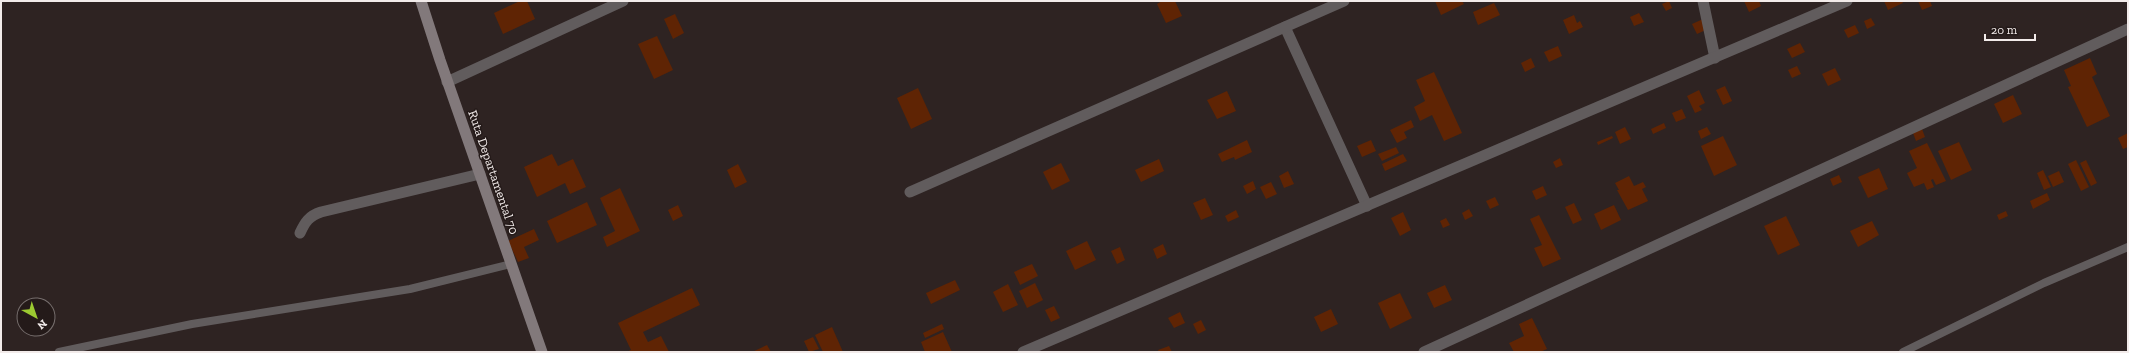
<svg xmlns="http://www.w3.org/2000/svg" width="2129" height="353" font-family="'Zilla Slab',serif">
<rect width="100%" height="100%" fill="#2e2322"/>
<g fill="#5f2404">
<polygon points="520,1 527,1 535,19 503,34 494,13"/>
<polygon points="1162,1 1175,1 1182,16 1166,23 1157,4"/>
<polygon points="1435,1 1462,1 1464,4 1441,15"/>
<polygon points="1669,1 1672,8 1666,11 1662,4"/>
<polygon points="1744,1 1759,1 1761,6 1749,12"/>
<polygon points="1884,1 1902,1 1903,3 1888,10"/>
<polygon points="1918,1 1930,1 1932,6 1922,10"/>
<polygon points="1494,3 1500,15 1478,25 1473,12"/>
<polygon points="1639,13 1644,22 1634,26 1630,17"/>
<polygon points="675,14 684,33 673,39 664,19"/>
<polygon points="1574,15 1577,23 1580,21 1583,27 1569,34 1563,20"/>
<polygon points="1871,18 1875,25 1867,29 1864,21"/>
<polygon points="1703,19 1708,29 1697,34 1692,24"/>
<polygon points="1855,25 1859,33 1848,38 1844,30"/>
<polygon points="657,36 673,70 654,79 638,44"/>
<polygon points="1800,43 1805,52 1792,58 1787,49"/>
<polygon points="1558,46 1562,56 1549,62 1544,52"/>
<polygon points="1531,58 1535,67 1525,72 1521,63"/>
<polygon points="2090,58 2097,74 2092,77 2110,116 2087,127 2068,87 2071,86 2064,70"/>
<polygon points="1797,66 1801,74 1792,78 1788,70"/>
<polygon points="1835,68 1841,80 1828,86 1822,74"/>
<polygon points="1434,72 1462,133 1444,141 1432,115 1420,121 1414,107 1425,101 1416,80"/>
<polygon points="1725,86 1732,101 1723,105 1716,90"/>
<polygon points="918,88 932,119 911,129 897,98"/>
<polygon points="1699,90 1705,103 1699,106 1702,110 1695,113 1687,96"/>
<polygon points="1227,91 1236,111 1217,119 1207,100"/>
<polygon points="2013,95 2022,114 2003,123 1994,104"/>
<polygon points="1682,109 1686,118 1676,122 1672,113"/>
<polygon points="1411,120 1414,127 1404,132 1407,138 1397,143 1390,130"/>
<polygon points="1664,123 1666,128 1653,134 1651,129"/>
<polygon points="1625,127 1631,139 1620,144 1615,132"/>
<polygon points="1707,127 1711,134 1701,139 1698,131"/>
<polygon points="1922,129 1925,137 1916,141 1913,133"/>
<polygon points="2128,133 2128,147 2123,149 2118,138"/>
<polygon points="1612,136 1613,138 1598,145 1597,142"/>
<polygon points="1723,136 1737,165 1714,176 1701,146"/>
<polygon points="1247,140 1252,152 1235,160 1234,157 1222,162 1218,154"/>
<polygon points="1371,140 1376,151 1362,157 1357,146"/>
<polygon points="1959,142 1972,170 1951,180 1938,151"/>
<polygon points="1927,143 1946,181 1936,185 1933,179 1931,180 1934,187 1927,190 1924,183 1914,187 1907,173 1917,168 1909,151"/>
<polygon points="1396,147 1399,153 1382,161 1378,154"/>
<polygon points="552,154 558,166 573,159 586,187 570,194 565,183 537,197 524,167"/>
<polygon points="1403,154 1407,161 1385,171 1382,164"/>
<polygon points="1560,158 1563,165 1556,168 1553,162"/>
<polygon points="1159,159 1164,171 1141,182 1135,170"/>
<polygon points="2076,160 2089,187 2081,191 2068,164"/>
<polygon points="2086,160 2097,183 2091,186 2080,163"/>
<polygon points="1061,163 1070,181 1052,190 1043,172"/>
<polygon points="738,164 747,182 735,188 727,170"/>
<polygon points="1879,168 1888,189 1868,198 1858,177"/>
<polygon points="2043,170 2051,187 2044,190 2037,173"/>
<polygon points="1288,171 1294,184 1284,188 1279,176"/>
<polygon points="2059,171 2064,182 2053,187 2048,176"/>
<polygon points="1839,175 1842,182 1833,186 1830,179"/>
<polygon points="1629,176 1634,186 1643,182 1646,187 1642,189 1648,201 1628,210 1617,190 1619,190 1615,183"/>
<polygon points="1253,181 1256,189 1247,194 1243,186"/>
<polygon points="1271,182 1277,194 1266,199 1260,187"/>
<polygon points="1543,186 1547,195 1536,200 1532,191"/>
<polygon points="620,188 640,231 607,247 603,237 615,231 600,198"/>
<polygon points="2047,193 2050,200 2033,209 2030,201"/>
<polygon points="1495,197 1499,205 1490,209 1486,201"/>
<polygon points="1205,198 1213,215 1201,220 1193,203"/>
<polygon points="587,202 597,225 557,243 547,221"/>
<polygon points="1574,203 1582,220 1573,224 1565,207"/>
<polygon points="678,205 683,216 673,221 668,210"/>
<polygon points="1614,205 1621,220 1601,230 1594,214"/>
<polygon points="1469,209 1473,216 1465,220 1462,213"/>
<polygon points="1236,210 1239,217 1228,222 1225,216"/>
<polygon points="2006,211 2008,216 1999,220 1997,215"/>
<polygon points="1403,212 1411,230 1400,236 1391,218"/>
<polygon points="1539,215 1561,259 1543,267 1534,248 1542,245 1530,219"/>
<polygon points="1786,216 1800,245 1778,255 1764,226"/>
<polygon points="1446,218 1450,225 1443,228 1440,221"/>
<polygon points="1872,221 1879,235 1858,247 1850,231"/>
<polygon points="534,229 539,240 524,247 529,258 518,262 508,241"/>
<polygon points="1087,241 1096,260 1075,270 1066,251"/>
<polygon points="1163,244 1167,254 1157,259 1153,249"/>
<polygon points="1120,247 1125,260 1117,264 1111,251"/>
<polygon points="1032,264 1038,276 1020,285 1014,272"/>
<polygon points="955,280 960,290 931,304 926,293"/>
<polygon points="1035,283 1043,300 1027,308 1019,291"/>
<polygon points="1008,284 1018,305 1003,312 993,292"/>
<polygon points="1445,285 1452,300 1434,308 1427,293"/>
<polygon points="692,288 700,305 643,332 648,342 661,336 669,352 626,352 631,350 618,323"/>
<polygon points="1400,293 1412,318 1390,329 1378,303"/>
<polygon points="1054,306 1060,318 1051,322 1045,310"/>
<polygon points="1331,309 1338,324 1321,332 1314,317"/>
<polygon points="1180,312 1185,323 1174,328 1168,318"/>
<polygon points="1532,318 1547,349 1540,352 1514,352 1509,343 1524,336 1519,324"/>
<polygon points="1201,320 1206,330 1198,334 1193,324"/>
<polygon points="942,324 944,329 925,338 923,333"/>
<polygon points="832,327 843,352 823,352 815,335"/>
<polygon points="943,332 952,352 925,352 921,342"/>
<polygon points="813,337 819,349 809,352 804,341"/>
<polygon points="767,345 771,352 752,352"/>
<polygon points="1169,346 1172,352 1159,352 1158,350"/>
</g>
<g fill="none" stroke-linecap="round" stroke-linejoin="round">
<g stroke="#615c5d" stroke-width="8">
<polyline points="59,352 192,324 410,289 511,264"/>
<polyline points="1903,352 2044,283 2128,247"/>
</g>
<g stroke="#615c5d" stroke-width="11">
<polyline points="1703,1 1715,58"/>
<polyline points="1285,27 1367,206"/>
<polyline points="447,82 623,1"/>
<polyline points="910,192 1344,1"/>
<path d="M300,233c5,-11 9,-17 21,-21l159,-38"/>
<polyline points="1023,352 1847,1"/>
<polyline points="1424,352 2128,29"/>
</g>
<polyline stroke="#82797b" stroke-width="11" points="421,1 440,60 542,352"/>
</g>
<g text-anchor="middle" stroke-width="3" stroke-linejoin="round" paint-order="stroke">
<g font-size="13" fill="#f2ebea" stroke="#241a19">
<text transform="translate(494 172) rotate(71)" y="5">Ruta Departamental 70</text>
</g>
</g>
<rect width="2129" height="353" fill="none" stroke="#f2ebea" stroke-width="4"/>
<g transform="translate(36 317) rotate(140)"><circle r="19" fill="#241a19" stroke="#766e6d"/>
<path d="M0-3L7 15L0 10L-7 15Z" fill="#9cca31"/>
<text y="-6" font-size="11" font-weight="bold" text-anchor="middle" fill="#f2ebea">N</text>
</g>
<path d="M1985 34v6h50v-6" fill="none" stroke="#f2ebea" stroke-width="2"/>
<text x="1991" y="34" font-size="12" fill="#f2ebea" stroke="#241a19" stroke-width="3" paint-order="stroke">20 m</text>
</svg>
